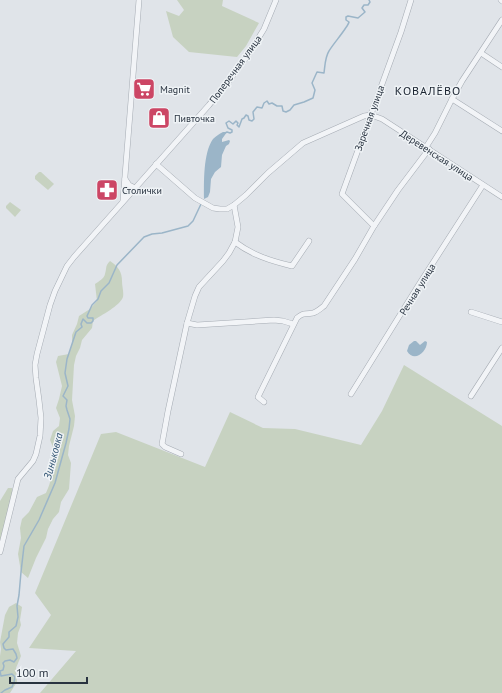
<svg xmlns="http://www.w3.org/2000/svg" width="502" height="693" font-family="'PT Sans',sans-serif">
<rect width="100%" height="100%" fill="#e0e4e9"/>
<g fill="#c7d2c1">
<polygon points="177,0 223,0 222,6 259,23 246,46 237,57 189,52 173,37 166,11 179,16 184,10"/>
<polygon points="39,172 41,172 54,184 48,190 35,179 35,176"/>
<polygon points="10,202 21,210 15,217 6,208 6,206"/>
<path d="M110,261c8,5 12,11 12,20 0,6 2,11 1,16 -3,9 -22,18 -30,24l-1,7 -10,12 -2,8 -4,8 -2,9 -2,35 3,16 -1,10 -5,20 -1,9 3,8 -2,26 -8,13 -2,10 -6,7 -5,10 -2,9 -10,20 -8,20 -7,-6 -3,-18 3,-16 -1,-10 2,-9 7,-7 8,-15 9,-4c4,-10 7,-15 2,-25l2,-6 3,-15 -3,-7 3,-9 6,-5 1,-8 -4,-10 3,-9 3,-13 -6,-24 2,-6 11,-2 3,-10v-9l5,-11 2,-8 11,-7 7,-8 -2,-17c4,-3 9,-5 10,-10 2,-7 0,-8 5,-13z"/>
<polygon points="404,365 502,426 502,693 40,693 76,651 29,648 51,615 35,593 101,434 116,432 205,467 230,412 263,428 295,429 361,445 382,411"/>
<polygon points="8,488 12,488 12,495 0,542 0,501"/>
<polygon points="16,603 22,607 20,620 21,625 18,633 17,643 21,656 16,668 17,682 10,693 0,693 0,656 1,649 0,642 5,615 9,607"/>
</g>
<g fill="#9bb5c8">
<path d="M223,132h4l-5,7v3l7,-2 1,1 -1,3 -3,2 -4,9 -1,12 -6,5 -4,7 -1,13 -2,5 -4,2c0,-16 -1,-46 9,-60 3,-3 6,-5 10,-7z"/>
<path d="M414,341h2l4,4 5,-4 2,1c0,10 -13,21 -20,9l2,-6z"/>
</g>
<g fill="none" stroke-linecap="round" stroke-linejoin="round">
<g stroke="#9bb5c8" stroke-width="1.5">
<path d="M225,133l2,-1 3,1 2,-1v-2l-4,-2 -2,-5 3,-2 4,3 3,-3 2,2 -1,2 2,2 3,-8 2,-1 2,-3 2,1 1,4 3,1 2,-2 -1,-7 4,-5 5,1 2,-5 3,-2 2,3 3,-1 5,3h5l1,5 3,1 4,-2 4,-5 10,-3 9,-4 2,-8 -3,-7 5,-11 7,1c1,-7 1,-16 5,-22 4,-7 19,-24 20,-29l-3,-2v-3l2,-1 10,2 7,-6 -3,-4 2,-3h4l2,-3 -1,-2"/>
<polyline points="1,693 5,690 12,687 14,682 15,677 12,674 1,676 0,671 3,670 4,666 3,663 5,661 10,660 14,662 17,658 16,654 13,649 6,650 4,648 3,644 9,637 9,632 16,626 18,617 17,606 19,595 21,572 24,546 39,520 55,483 66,443 69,429 70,419 67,410 66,406 67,400 63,396 68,386 65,373 67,359 76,332 82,327 81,324 83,319 87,323 91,323 93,321 93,318 88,318 87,316 92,305 98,299 101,291 109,283 117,265 144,237 152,234 162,233 188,226 193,221 201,204"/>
</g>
<g stroke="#a5abb3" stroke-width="6">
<g id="minor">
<polyline points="501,0 502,1"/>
<polyline points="481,53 502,67"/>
<polyline points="452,99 502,131"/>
<polyline points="426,147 435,133 452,99 462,81 502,20"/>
<polyline points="156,164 195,198 213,208 220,209 227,209 234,205 246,195 268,173 303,143 364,116 371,115 382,119 502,197"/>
<polyline points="125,179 129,185 135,188"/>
<polyline points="123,201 139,0"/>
<polyline points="374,226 342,194 401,32 411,0"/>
<path d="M235,242c17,13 36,19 57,24l17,-25"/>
<polyline points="471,312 502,322"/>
<polyline points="187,323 197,325 274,320 283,321 293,324"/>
<polyline points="351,394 418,286 483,185"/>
<polyline points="471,396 502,348"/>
<path d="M264,402l-6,-5 39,-79c7,-6 7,-3 16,-5 4,-1 7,-4 11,-7l31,-47 19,-33 24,-36 31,-41"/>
<polyline points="181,454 165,447 162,444 168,411 187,323 195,296 199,287 223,261 229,253 235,242 238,227 234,205"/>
<polyline points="0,552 18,479 33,461 36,454 40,436 41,418 39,400 36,378 35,365 37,354 50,305 55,291 67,266 74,257 209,105 231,78 248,55 264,29 276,0"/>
</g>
</g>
<use href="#minor" stroke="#f2f4f7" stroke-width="5"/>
</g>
<defs>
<g id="supermarket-square" transform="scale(1.15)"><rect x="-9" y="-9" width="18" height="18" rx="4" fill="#cc4665" stroke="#eff3f6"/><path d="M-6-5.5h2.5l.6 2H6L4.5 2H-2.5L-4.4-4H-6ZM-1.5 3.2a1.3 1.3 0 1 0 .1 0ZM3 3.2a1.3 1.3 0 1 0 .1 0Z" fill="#fff"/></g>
<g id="shop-square" transform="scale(1.15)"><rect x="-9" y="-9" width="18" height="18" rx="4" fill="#cc4665" stroke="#eff3f6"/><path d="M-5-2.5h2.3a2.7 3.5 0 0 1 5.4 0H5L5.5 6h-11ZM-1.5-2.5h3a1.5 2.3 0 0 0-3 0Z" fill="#fff"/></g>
<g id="pharmacy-square" transform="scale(1.15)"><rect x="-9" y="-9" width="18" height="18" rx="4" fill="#cc4665" stroke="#eff3f6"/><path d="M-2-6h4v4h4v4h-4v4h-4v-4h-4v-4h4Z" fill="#fff"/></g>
</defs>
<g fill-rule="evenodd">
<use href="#supermarket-square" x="144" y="89"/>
<use href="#shop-square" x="159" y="118"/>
<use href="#pharmacy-square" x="107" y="190"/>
</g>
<g text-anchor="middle" stroke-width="3" stroke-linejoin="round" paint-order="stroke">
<g font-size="10" fill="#293340" stroke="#eff3f6">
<text transform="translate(235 69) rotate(-54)" y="4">Поперечная улица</text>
<text transform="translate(369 118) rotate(-70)" y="4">Заречная улица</text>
<text transform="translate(437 155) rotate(33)" y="4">Деревенская улица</text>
<text transform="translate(417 289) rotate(-58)" y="4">Речная улица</text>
</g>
<g font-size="10" fill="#293340" stroke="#eff3f6" text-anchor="start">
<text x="160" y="93">Magnit</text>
<text x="174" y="122">Пивточка</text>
<text x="122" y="194">Столички</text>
</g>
<g font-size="11" font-style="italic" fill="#335573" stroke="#eff3f6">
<text transform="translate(53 456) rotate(-75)" y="4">Зиньковка</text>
</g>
<g font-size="12" letter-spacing="1" fill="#1b2431" stroke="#eff3f6">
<text x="428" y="95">КОВАЛЁВО</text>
</g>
</g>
<path d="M10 677v6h77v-6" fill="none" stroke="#293340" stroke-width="2"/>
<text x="16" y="677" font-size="12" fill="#293340" stroke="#eff3f6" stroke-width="3" paint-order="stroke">100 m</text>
</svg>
